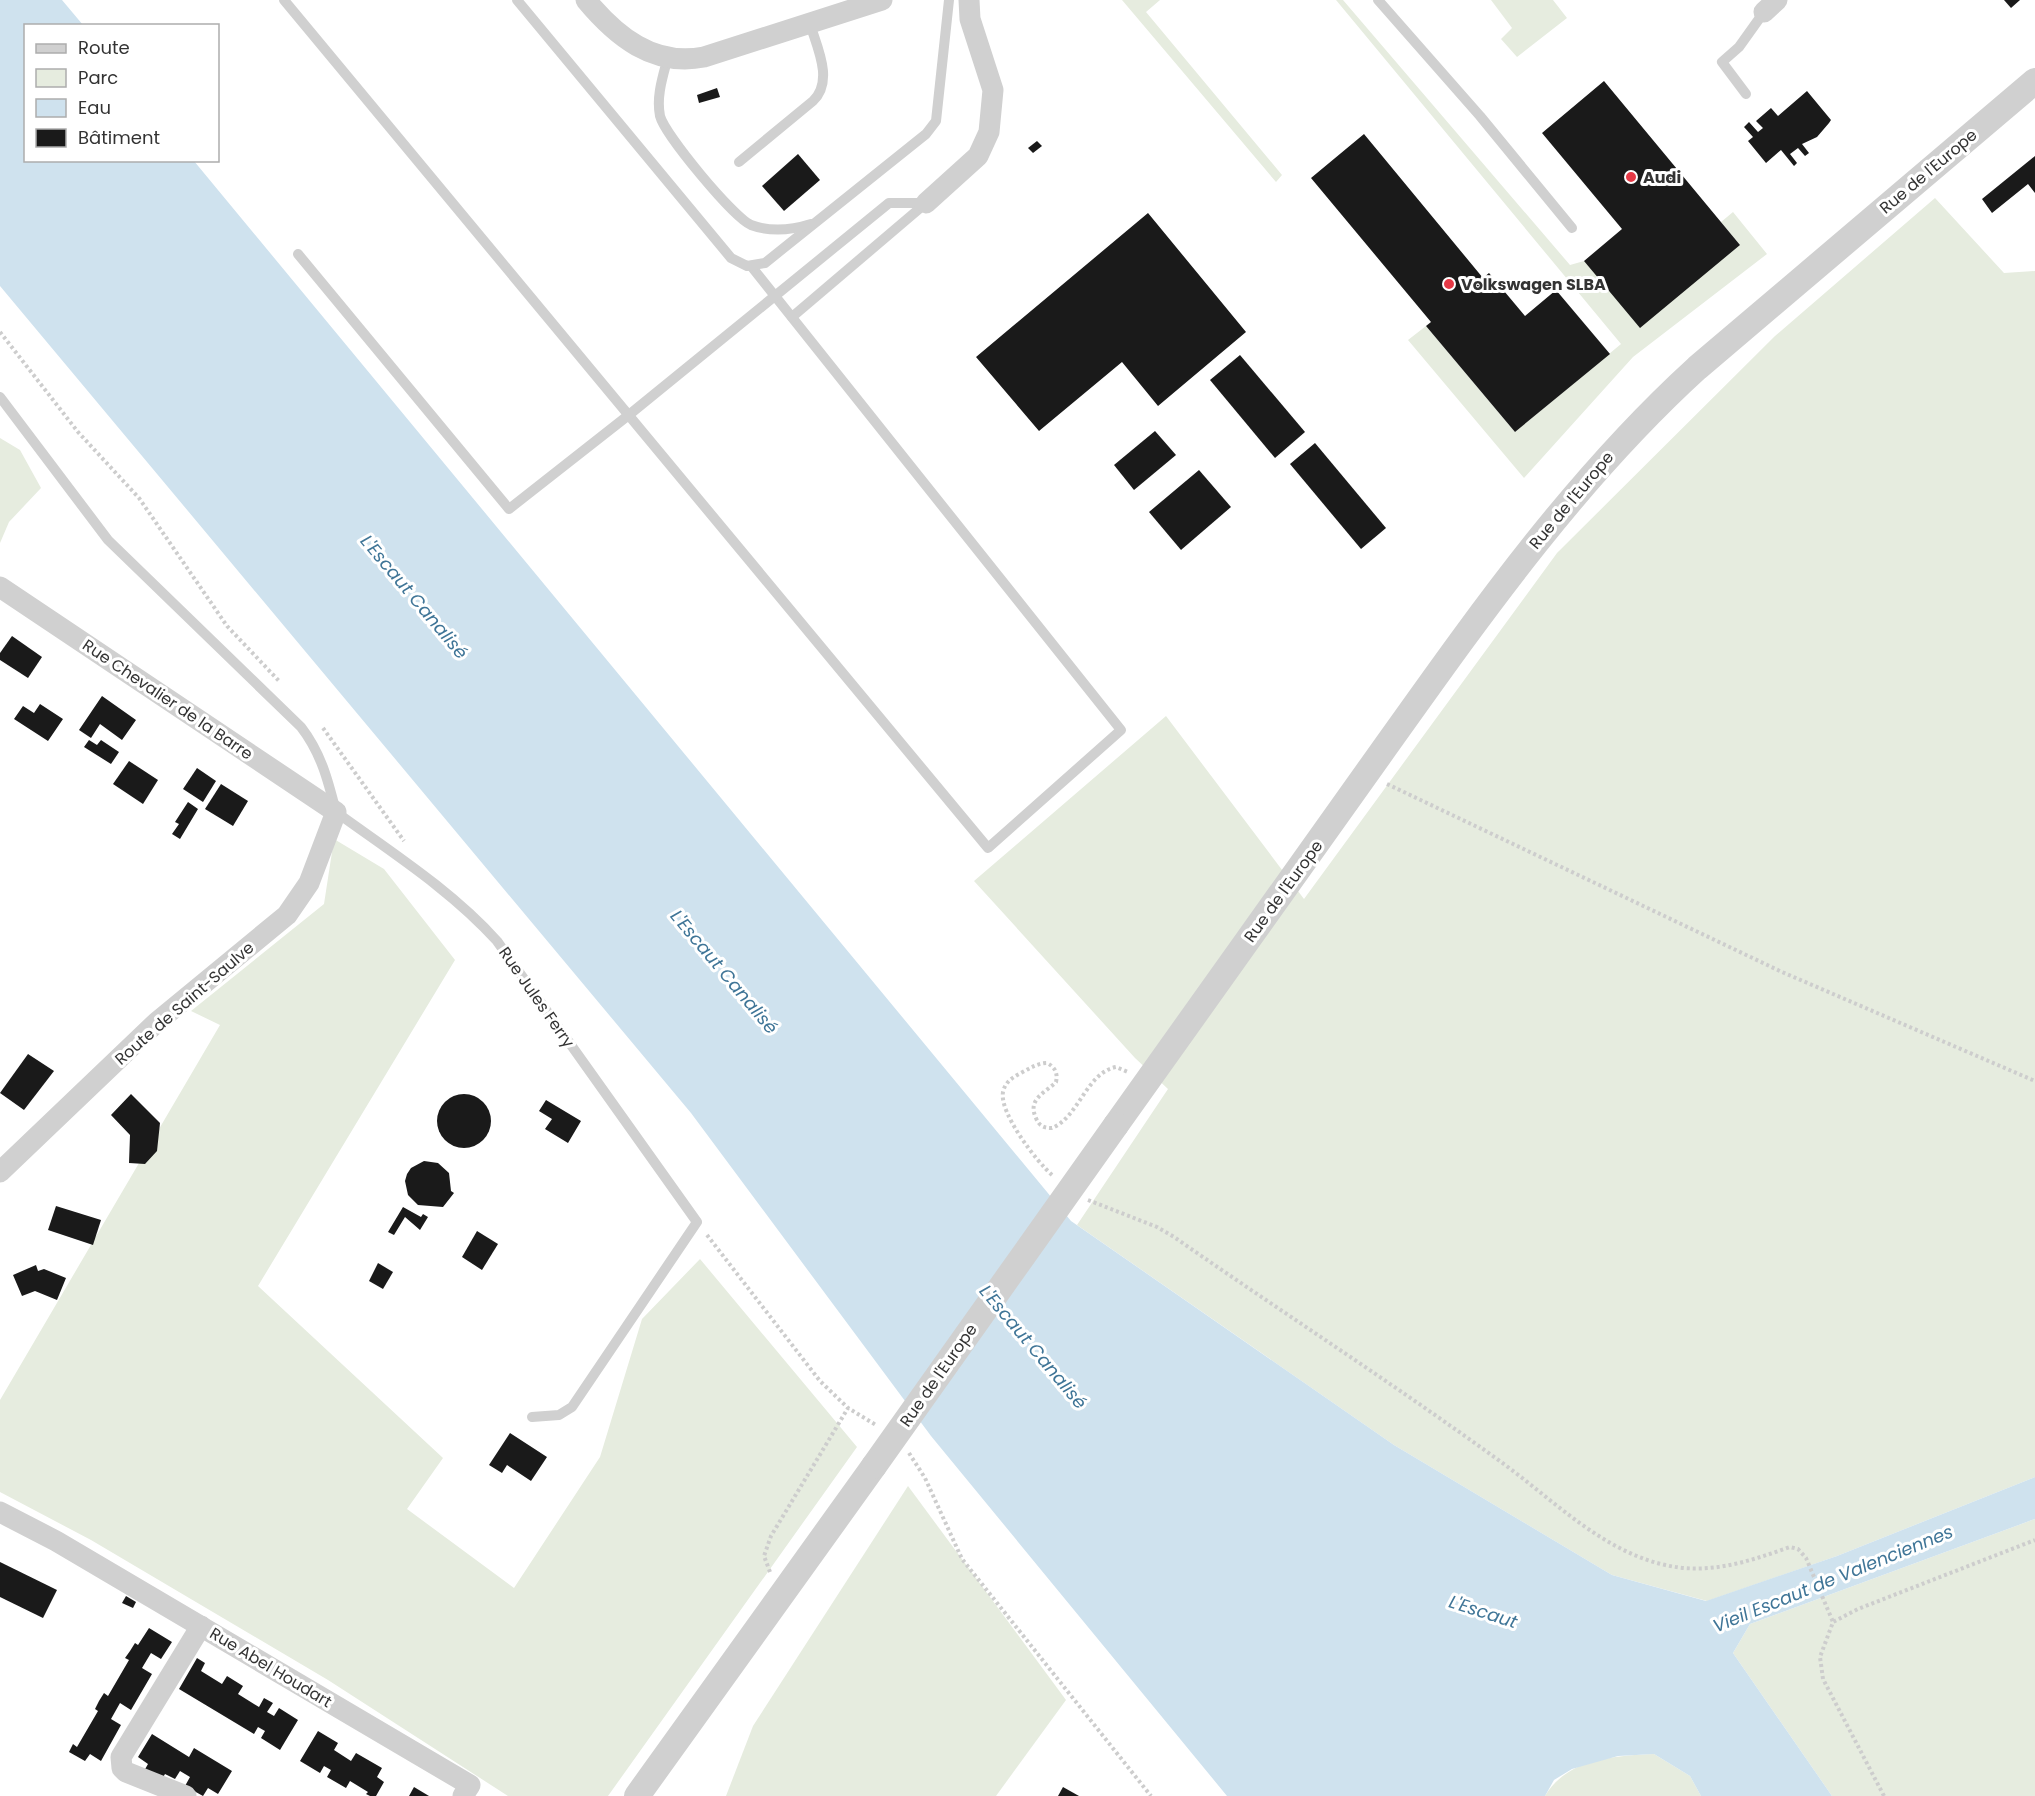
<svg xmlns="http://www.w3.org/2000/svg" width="2035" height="1796" font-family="Poppins,sans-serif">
<rect width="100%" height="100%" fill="#fff"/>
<g fill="#e6ecdf">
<polygon points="1122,0 1160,0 1146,12 1282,175 1276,182"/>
<polygon points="1336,0 1343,0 1570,265 1584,261 1740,245 1721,222 1733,212 1767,254 1633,357 1524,478 1408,340 1426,326 1515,432 1621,344"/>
<polygon points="1491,0 1553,0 1567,18 1517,57 1501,39 1512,28"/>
<polygon points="1935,198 2004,273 2035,271 2035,1477 1837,1556 1707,1601 1612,1575 1394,1445 1077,1225 1168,1089 1135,1058 974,881 1166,716 1304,899 1557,553 1775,336"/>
<polygon points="0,438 20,450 41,488 9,522 0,543"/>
<polygon points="334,839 384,869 455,960 258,1286 443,1458 407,1509 514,1588 600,1457 642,1319 700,1259 857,1447 608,1796 508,1796 328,1680 91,1540 0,1492 0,1400 220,1025 191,1011 324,904"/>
<polygon points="908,1486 1066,1700 996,1796 726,1796 753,1726"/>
<polygon points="2035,1519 2035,1796 1832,1796 1733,1653 1750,1624"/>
<path d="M1654,1754l36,22 11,20h-156c23,-38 69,-40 109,-42z"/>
</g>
<polygon fill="#cfe2ee" points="0,0 62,0 83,25 26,26 26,160 194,161 1071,1221 1394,1445 1612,1575 1706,1601 1837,1556 2035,1477 2035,1519 1750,1624 1733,1653 1832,1796 1701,1796 1690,1776 1654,1754 1618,1756 1572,1769 1554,1780 1545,1796 1227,1796 931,1436 691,1113 0,286"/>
<g fill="#1a1a1a">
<polygon points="2004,0 2020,0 2011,8"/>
<polygon points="1604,81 1740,245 1640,328 1584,261 1622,229 1542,133"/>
<polygon points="717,88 720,97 699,103 697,95"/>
<polygon points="1807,91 1831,120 1829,123 1817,137 1802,144 1809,153 1805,156 1798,148 1790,154 1797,163 1794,166 1781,150 1766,163 1748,141 1753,137 1744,127 1749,122 1758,132 1763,128 1756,121 1771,108 1778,116"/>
<polygon points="1364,134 1483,278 1489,273 1525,316 1556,290 1610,354 1515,432 1426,326 1431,322 1311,178"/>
<polygon points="1037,141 1042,146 1033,153 1028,148"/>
<polygon points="798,154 820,180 784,211 762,186"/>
<polygon points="2035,156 2035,193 2028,184 1992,213 1982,199"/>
<polygon points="1148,213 1246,332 1158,406 1122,362 1039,431 976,357"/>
<polygon points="1240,355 1305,432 1275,458 1210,380"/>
<polygon points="1155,431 1176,455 1134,490 1114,465"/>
<polygon points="1315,443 1386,528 1361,549 1290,464"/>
<polygon points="1199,470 1231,507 1181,550 1149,512"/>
<polygon points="12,636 42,657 28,678 0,660 0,653"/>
<polygon points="102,696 136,720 122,740 100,724 91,738 79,730"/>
<polygon points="40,704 63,719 48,741 14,719 23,706 34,713"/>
<polygon points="89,740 97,745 101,740 119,752 111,764 84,747"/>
<polygon points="129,761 158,780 143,804 113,784"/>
<polygon points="197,768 216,781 203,802 183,789"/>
<polygon points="221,784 248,801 233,826 205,809"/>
<polygon points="188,802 198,809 180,839 172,834 179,824 175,822"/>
<polygon points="28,1054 54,1071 24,1110 0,1093"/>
<circle cx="464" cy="1121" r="27"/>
<polygon points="131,1094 160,1123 157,1151 145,1164 129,1163 130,1135 111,1115"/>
<polygon points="546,1100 581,1121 568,1143 545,1129 552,1119 539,1111"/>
<polygon points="424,1161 438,1163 449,1173 451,1191 454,1193 443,1207 418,1205 408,1195 405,1181 407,1174 411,1168"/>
<polygon points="56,1206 101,1220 93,1245 48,1230"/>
<polygon points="403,1207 421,1217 423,1214 428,1217 420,1230 405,1217 394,1235 388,1232"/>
<polygon points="477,1231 498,1244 482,1270 462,1257"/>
<polygon points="378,1263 393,1272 383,1289 369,1281"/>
<polygon points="36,1265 38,1271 44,1269 66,1278 57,1300 35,1291 22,1296 13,1275"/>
<polygon points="510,1433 547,1457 531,1481 507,1465 502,1473 489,1465"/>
<polygon points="0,1562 57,1590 43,1618 0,1597"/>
<polygon points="126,1596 136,1602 133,1608 122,1603"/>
<polygon points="149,1628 172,1642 161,1659 151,1653 142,1668 152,1674 131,1710 120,1703 111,1719 121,1725 101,1761 90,1754 85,1761 69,1752 73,1744 77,1747 98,1711 95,1709 99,1701 104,1693 108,1696 129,1660 125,1658 130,1651 135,1643 138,1645"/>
<polygon points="197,1658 205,1663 201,1671 222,1684 227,1676 243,1686 238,1694 259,1707 264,1698 273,1703 267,1712 274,1716 279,1708 298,1720 280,1750 261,1738 265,1731 258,1727 254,1734 179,1689"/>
<polygon points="318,1731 338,1743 334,1750 351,1761 356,1753 382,1768 377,1777 384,1782 376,1796 370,1796 366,1794 368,1792 350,1781 346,1788 327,1777 331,1770 324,1766 320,1773 300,1761"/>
<polygon points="152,1734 189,1757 194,1748 232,1771 218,1794 208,1788 203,1796 185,1786 190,1777 180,1771 175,1779 165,1774 161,1781 144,1771 148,1764 138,1757"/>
<polygon points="414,1787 429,1796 409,1796"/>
<polygon points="1063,1787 1079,1796 1058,1796"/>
</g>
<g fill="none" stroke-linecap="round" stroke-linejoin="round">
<g stroke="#cdcdcd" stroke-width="4" stroke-dasharray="3 3" stroke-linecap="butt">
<polyline points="0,332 78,432 139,498 227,626 279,681"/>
<polyline points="323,728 404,841"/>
<polyline points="1387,784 1782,972 2035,1081"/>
<path d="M1052,1175c-15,-13 -53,-62 -49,-83 2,-10 10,-15 18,-19 9,-5 17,-10 26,-10 8,4 11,10 9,19 -11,11 -29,17 -20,36 3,8 8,10 16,10 27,-11 34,-55 64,-61l12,5"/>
<path d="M1088,1200l69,27 17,10c109,76 220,147 327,225 50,36 99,87 160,102 46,12 86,-2 129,-17l8,2 8,9 27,64"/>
<polyline points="707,1235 820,1381 848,1408 876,1425"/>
<polyline points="909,1453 925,1478 962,1559 1151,1796"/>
<polyline points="770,1572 764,1556 771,1536 848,1408"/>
<polyline points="1884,1796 1823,1679 1820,1657 1833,1622 1858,1609 2035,1540"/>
</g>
<g stroke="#d0d0d0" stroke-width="10">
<polyline points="284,0 988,848 1121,730 751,266"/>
<polyline points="517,0 731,258 747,266 765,263 926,134 936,121 949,0"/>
<polyline points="1378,0 1480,116 1572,228"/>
<path d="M668,57c-5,19 -12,39 -8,59 5,19 73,101 91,109 19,7 41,5 60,-1"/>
<polyline points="1746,94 1722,62 1739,47 1764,12"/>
<path d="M739,162l74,-61c21,-20 4,-54 -3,-77"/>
<polyline points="298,254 509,509 630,414 889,203 926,203"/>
<polyline points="792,317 926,203"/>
<path d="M0,397l108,143 193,187c20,26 27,53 35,85 55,40 115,78 161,129l200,281 -125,185 -13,8 -27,2"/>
</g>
<g stroke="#d0d0d0" stroke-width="21">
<path d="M586,0c30,36 67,67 118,57l178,-57"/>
<polyline points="1764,12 1777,0"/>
<polyline points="926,203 978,156 989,132 993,90 970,19 969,0"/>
<polyline points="0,587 336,812 309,883 287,915 157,1022 0,1172"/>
<polyline points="0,1512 56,1541 470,1785 463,1796"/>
<polyline points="186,1796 126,1772 122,1768 121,1757 201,1626"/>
</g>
<g stroke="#d0d0d0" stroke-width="26">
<path d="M1116,1125c88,-124 177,-248 265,-372 97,-136 192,-272 316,-385l338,-287"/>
<polyline points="637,1796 874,1466"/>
</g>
<polyline stroke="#d0d0d0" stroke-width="26" points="874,1466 1116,1125"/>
</g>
<g fill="#e63946" stroke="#fff" stroke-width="2">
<circle cx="1631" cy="177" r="6"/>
<circle cx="1449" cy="284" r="6"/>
</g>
<g text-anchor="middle" stroke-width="6" stroke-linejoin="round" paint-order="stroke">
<g font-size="16" fill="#333" stroke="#fff">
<text transform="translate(1928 171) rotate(-40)" y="6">Rue de l'Europe</text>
<text transform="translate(1571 500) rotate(-50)" y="6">Rue de l'Europe</text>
<text transform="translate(168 699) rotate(34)" y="6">Rue Chevalier de la Barre</text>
<text transform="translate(1283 891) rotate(-54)" y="6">Rue de l'Europe</text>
<text transform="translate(537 997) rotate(55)" y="6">Rue Jules Ferry</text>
<text transform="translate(184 1003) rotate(-41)" y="6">Route de Saint-Saulve</text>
<text transform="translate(938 1375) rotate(-55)" y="6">Rue de l'Europe</text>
<text transform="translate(271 1667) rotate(31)" y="6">Rue Abel Houdart</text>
</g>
<g font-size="16" font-weight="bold" fill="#333" stroke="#fff" text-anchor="start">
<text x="1643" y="183">Audi</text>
<text x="1461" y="290">Volkswagen SLBA</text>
</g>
<g font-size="18" font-style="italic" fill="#3f7597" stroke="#fff">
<text transform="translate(414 597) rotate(50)" y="6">L'Escaut Canalisé</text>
<text transform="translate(724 972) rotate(50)" y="6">L'Escaut Canalisé</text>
<text transform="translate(1033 1347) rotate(50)" y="6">L'Escaut Canalisé</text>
<text transform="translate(1833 1579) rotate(-22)" y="6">Vieil Escaut de Valenciennes</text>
<text transform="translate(1483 1612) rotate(18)" y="6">L'Escaut</text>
</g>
</g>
<rect x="24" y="24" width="195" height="138" fill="#ffffff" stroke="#adadad" stroke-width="1.5"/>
<rect x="36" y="44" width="30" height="9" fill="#d0d0d0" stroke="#adadad" stroke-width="1.5"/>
<text x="78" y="54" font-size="18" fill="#333333">Route</text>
<rect x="36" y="69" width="30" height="18" fill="#e6ecdf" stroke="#adadad" stroke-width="1.5"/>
<text x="78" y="84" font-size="18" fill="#333333">Parc</text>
<rect x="36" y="99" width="30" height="18" fill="#cfe2ee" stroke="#adadad" stroke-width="1.5"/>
<text x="78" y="114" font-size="18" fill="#333333">Eau</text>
<rect x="36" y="129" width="30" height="18" fill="#1a1a1a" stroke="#adadad" stroke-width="1.5"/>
<text x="78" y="144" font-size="18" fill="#333333">Bâtiment</text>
</svg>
